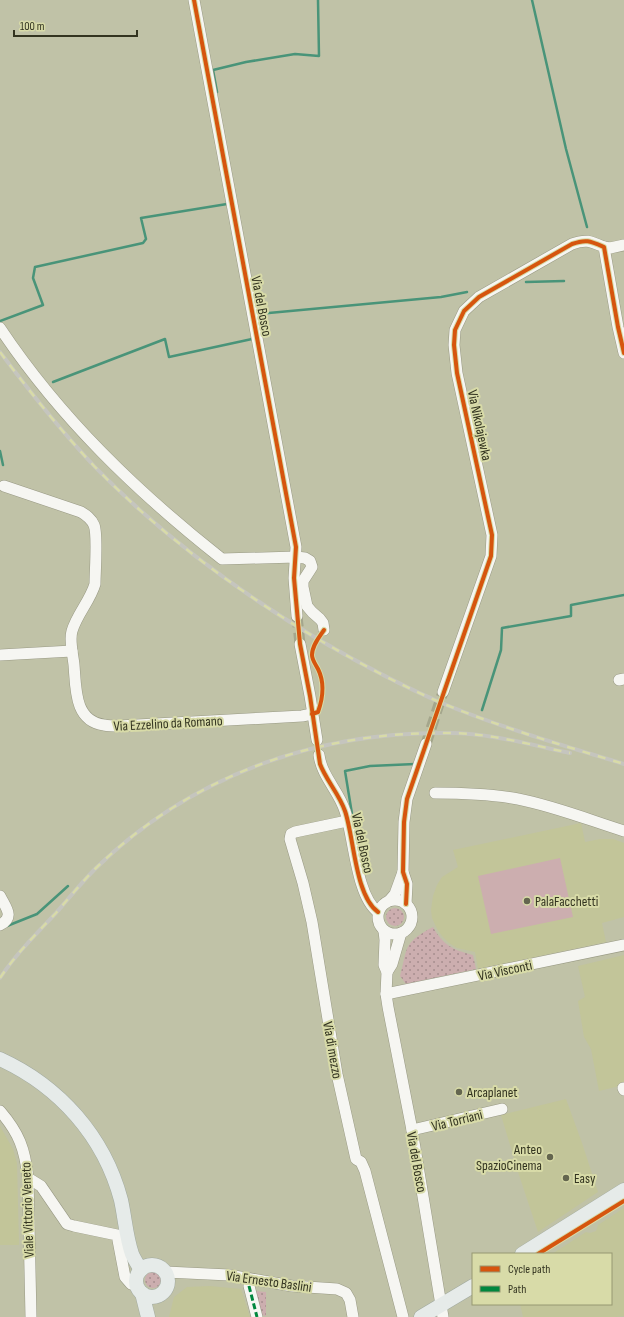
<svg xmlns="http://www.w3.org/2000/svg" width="624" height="1317" font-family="'Sofia Sans Condensed',sans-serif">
<defs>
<pattern id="grass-dots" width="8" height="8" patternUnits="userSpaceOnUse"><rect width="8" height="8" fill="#ccaeaf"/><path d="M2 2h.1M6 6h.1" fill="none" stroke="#a68e8e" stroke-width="1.8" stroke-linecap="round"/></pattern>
</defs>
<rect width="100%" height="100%" fill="#c0c2a7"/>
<g fill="#c2c599">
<polygon points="581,823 585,842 600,839 613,839 624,843 624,917 602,923 606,942 478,969 475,952 457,948 449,943 442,936 437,929 432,918 431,910 433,896 437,885 442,877 458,867 453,850"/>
<polygon points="624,955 624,1085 599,1091 591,1049 584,1037 578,1001 585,997 578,966"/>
<polygon points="566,1099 582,1143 598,1192 538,1232 519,1175 501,1115"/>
<polygon points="0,1126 13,1149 17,1163 19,1245 0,1245"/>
<polygon points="624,1208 624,1316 616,1317 523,1317 520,1304 611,1304 611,1254 552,1254 586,1232 590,1233 596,1231 598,1225"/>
<polygon points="210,1286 241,1289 250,1317 169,1317 174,1297 187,1287"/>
</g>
<g fill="url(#grass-dots)">
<circle cx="395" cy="917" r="9"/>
<path d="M433,927c10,18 20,23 40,28l3,14 -70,15 -6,-8c8,-30 3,-33 33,-49z"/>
<circle cx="153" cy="1280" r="8"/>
<polygon points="255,1291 266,1292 266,1316 261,1315"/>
</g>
<polygon fill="#ccaeaf" points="560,858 573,917 491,934 478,876"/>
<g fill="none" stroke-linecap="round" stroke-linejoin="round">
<g stroke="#499479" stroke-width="2.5">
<polyline points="532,0 566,149 587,227"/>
<polyline points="217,92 213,70 246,62 295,54 319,56 318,0"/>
<polyline points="526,282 564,281"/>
<polyline points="258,314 441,297 467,292"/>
<polyline points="0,321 43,305 33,278 35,267 143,243 146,239 141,218 227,204 227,203"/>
<polyline points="53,382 165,339 169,357 252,339 252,337"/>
<polyline points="0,451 3,465"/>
<polyline points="482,710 501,650 502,628 571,616 571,605 624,595"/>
<polyline points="353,820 345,771 370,766 415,764"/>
<polyline points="7,926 37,914 68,886"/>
</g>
<g stroke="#a4a68c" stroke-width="11" stroke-dasharray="11 5.5" stroke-linecap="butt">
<polyline points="297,616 300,644"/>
<polyline points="426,744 443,692"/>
</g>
<g stroke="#989984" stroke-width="12">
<g id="minor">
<polyline points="194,0 296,547 294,578 297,616"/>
<polyline points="604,247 610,248 624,245"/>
<path d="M0,328c60,90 137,164 222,231l74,-2 9,1 5,3 2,6 -9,14v6l4,19 5,6 8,7 3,4 1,7"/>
<path d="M4,486l77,26c5,3 10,6 13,13 4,9 1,46 1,59 -5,17 -18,30 -23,47 -3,10 1,23 2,34 2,23 0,56 30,60 5,1 10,1 15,1l183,-10 10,-2"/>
<polyline points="300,644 310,696 317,740"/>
<polyline points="0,655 72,651"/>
<polyline points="619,680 624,679"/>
<path d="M443,692l48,-136 1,-21 -35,-162 -3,-28 1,-15 9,-19 15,-14 93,-53c14,-5 18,-3 32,3l14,80 6,26"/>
<path d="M319,755c3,22 20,36 26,56 9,26 11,85 33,101"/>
<path d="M435,793c28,0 56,1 83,6 36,7 71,21 106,32"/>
<polyline points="347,821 295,832 291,834 290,839 303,883 312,922 337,1074 356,1159 361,1162 365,1171 403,1317"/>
<path d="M0,896c6,12 15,21 0,29"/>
<circle cx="395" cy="917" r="17"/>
<polyline points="389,901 395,894 403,872"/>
<polyline points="406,904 407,884 403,872 404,822 407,799 426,744"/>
<polyline points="384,931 385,940 384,965 387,972 386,994 388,1007 412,1130 443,1317"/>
<polyline points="387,972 392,964 401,933"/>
<polyline points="386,994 624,945"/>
<polyline points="623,1088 624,1090"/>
<path d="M0,1111c19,22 25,38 28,67l3,139"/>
<polyline points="412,1130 502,1109"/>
<polyline points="28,1178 41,1186 67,1224 74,1226 117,1235 125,1277 131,1284 137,1283"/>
<polyline points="166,1272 229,1275 292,1286 337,1289 346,1293 350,1300 353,1317"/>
<polyline points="249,1286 257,1317"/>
</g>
</g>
<g stroke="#a0a99f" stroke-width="15">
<g id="major">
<path d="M0,1059c59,27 104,77 121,141 4,18 5,37 11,54 2,5 6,11 9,16"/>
<polyline points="522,1254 624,1190"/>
<circle cx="152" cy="1281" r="16"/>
<polyline points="142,1293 148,1317"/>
<polyline points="421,1317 473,1286"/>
</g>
</g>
<use href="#minor" stroke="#f6f6f2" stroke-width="11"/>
<use href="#major" stroke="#e6ebe9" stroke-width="14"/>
<g stroke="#c5c5be" stroke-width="4">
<g id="rail">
<path d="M0,352c30,40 61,79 95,115 65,67 141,123 221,171 43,25 87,49 133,68 57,23 116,40 175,58"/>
<path d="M0,978c16,-24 37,-45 56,-65 13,-15 26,-31 40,-45 96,-93 221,-137 354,-135 39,0 82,12 120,20"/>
</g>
</g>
<use href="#rail" stroke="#d8dba8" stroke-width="2.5" stroke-dasharray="8" stroke-linecap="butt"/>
<polyline stroke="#00873e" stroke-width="3" stroke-dasharray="6 3" stroke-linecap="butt" points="249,1286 257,1317"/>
<g stroke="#d8dba8" stroke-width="6">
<g id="cycleway">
<path d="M194,0l102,547 -2,31 6,66 10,52 10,68c6,16 19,30 25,47 9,26 10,85 33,101"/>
<path d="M312,714l6,-2c5,-14 7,-29 0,-43 -2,-4 -6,-9 -6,-14 0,-9 7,-18 12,-25"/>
<path d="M406,904l1,-20 -4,-12 1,-50 3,-23 84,-243 1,-21 -35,-162 -3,-28 1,-15 9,-19 15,-14 93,-53c14,-5 18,-3 32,3l14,80 6,26"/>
<polyline points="538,1254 624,1201"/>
</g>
</g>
<use href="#cycleway" stroke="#d6550e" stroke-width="4"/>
</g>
<g fill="#64664f" stroke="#d8dba8" stroke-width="1.5">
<circle cx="527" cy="901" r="4"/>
<circle cx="459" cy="1092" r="4"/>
<circle cx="550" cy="1157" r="4"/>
<circle cx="566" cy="1178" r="4"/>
</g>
<g text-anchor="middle" stroke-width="4" stroke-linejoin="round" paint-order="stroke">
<g font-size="14" fill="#333420" stroke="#d8dba8">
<text transform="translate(262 306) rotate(79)" y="5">Via del Bosco</text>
<text transform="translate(480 425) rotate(78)" y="5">Via Nikolajewka</text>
<text transform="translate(168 723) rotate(-3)" y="5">Via Ezzelino da Romano</text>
<text transform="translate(363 843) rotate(78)" y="5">Via del Bosco</text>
<text transform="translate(505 970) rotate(-12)" y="5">Via Visconti</text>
<text transform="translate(333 1050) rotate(80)" y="5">Via di mezzo</text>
<text transform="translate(457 1120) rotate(-14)" y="5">Via Torriani</text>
<text transform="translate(417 1162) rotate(80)" y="5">Via del Bosco</text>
<text transform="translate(27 1210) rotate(-92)" y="5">Viale Vittorio Veneto</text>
<text transform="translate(269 1281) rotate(8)" y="5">Via Ernesto Baslini</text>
</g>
<g font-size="14" fill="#333420" stroke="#d8dba8" text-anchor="start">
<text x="535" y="906">PalaFacchetti</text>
<text x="467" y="1097">Arcaplanet</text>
<text x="542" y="1154" text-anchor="end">Anteo<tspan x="542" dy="16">SpazioCinema</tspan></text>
<text x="574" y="1183">Easy</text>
</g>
</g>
<rect x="472" y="1253" width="140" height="52" fill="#d8dba8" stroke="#969872"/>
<rect x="480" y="1266" width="20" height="6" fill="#d6550e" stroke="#969872"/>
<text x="508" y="1273" font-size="12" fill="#333420">Cycle path</text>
<rect x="480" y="1286" width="20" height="6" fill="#00873e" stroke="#969872"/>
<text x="508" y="1293" font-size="12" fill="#333420">Path</text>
<path d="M14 30v6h123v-6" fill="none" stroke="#333420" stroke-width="2"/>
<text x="20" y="30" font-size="12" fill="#333420" stroke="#d8dba8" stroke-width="3" paint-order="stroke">100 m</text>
</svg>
